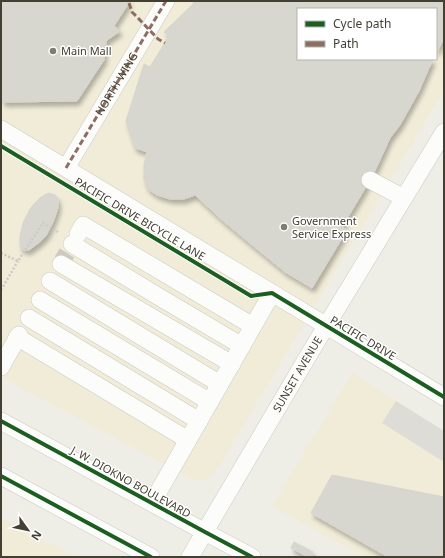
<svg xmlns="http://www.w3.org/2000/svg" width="445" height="558" font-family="'Noto Sans',sans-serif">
<defs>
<filter id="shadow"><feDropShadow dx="2.5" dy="4.5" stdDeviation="2" flood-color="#0004"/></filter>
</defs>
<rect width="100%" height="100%" fill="#eeede6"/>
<g fill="#f1ecd8" fill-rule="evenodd">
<path d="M1,1h443v89l-230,384 -10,6h-10l-193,-103zM298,9h138v50h-138z"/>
<polygon points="352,373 444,431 444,557 364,557 272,506"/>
<polygon points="1,518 76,557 1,557"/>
</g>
<polygon fill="#dddcd6" points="396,401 444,431 444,462 382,423"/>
<g fill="#d7d6cf" stroke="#d6d5cc" filter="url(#shadow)">
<polygon points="1,1 130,1 114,26 120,31 106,41 104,60 77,101 3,102 1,95"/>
<polygon points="194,1 444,1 444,39 436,53 436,9 298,9 298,59 433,59 419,91 400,125 390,138 373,175 342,227 347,230 312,288 285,272 252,245 222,220 195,195 184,199 170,199 157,195 148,189 144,179 144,165 147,152 135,148 126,121 144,64 150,67 169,36 164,32 193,4"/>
<polygon points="49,193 55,195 58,200 58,208 53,222 46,236 41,241 29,250 25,250 21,248 20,244 20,237 23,223 30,209 34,204 40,198 46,194"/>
<polygon points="332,475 444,497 444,557 388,557 311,513"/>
<polygon points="294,542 313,552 311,557 308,557 291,548"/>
</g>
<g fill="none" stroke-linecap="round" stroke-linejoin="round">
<polyline stroke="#cccac2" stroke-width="17" stroke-dasharray="17 8" stroke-linecap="butt" points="62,261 67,253"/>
<g stroke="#cccbc3" stroke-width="18">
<g id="minor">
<polyline points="1,129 444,397"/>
<polyline points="66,168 166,1"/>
<polyline points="370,180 404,198"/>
<polyline points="78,234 83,225 253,326"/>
<polyline points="72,244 156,295 242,346"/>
<polyline points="61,264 232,364"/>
<polyline points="50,281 134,332 220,384"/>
<polyline points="40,300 210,402"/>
<polyline points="29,318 199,421"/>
<polyline points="17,337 188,440"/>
<polyline points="1,367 19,335"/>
<polyline points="1,421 205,532 252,557"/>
<polyline points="1,476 151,557"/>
<polyline points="152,503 272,293"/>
<path id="s1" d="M190,557l124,-211 130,-214"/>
</g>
</g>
<g stroke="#cccbc5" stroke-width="2.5" stroke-dasharray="2 2" stroke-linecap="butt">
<polyline points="1,253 18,261 43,223 58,232"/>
<polyline points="1,290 18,261"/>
</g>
<use href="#minor" stroke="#fcfcfb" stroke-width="17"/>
<g stroke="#8d6e63" stroke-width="3" stroke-dasharray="6 3" stroke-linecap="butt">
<polyline points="129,3 132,12 138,18 158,39 165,43"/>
<path id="s2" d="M66,168l100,-167"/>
</g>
<g stroke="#fff" stroke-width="6">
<g id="cycleway">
<polyline points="1,146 251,296 272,293 444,397"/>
<polyline points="1,421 205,532 252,557"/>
<polyline points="1,476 151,557"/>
</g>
</g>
<use href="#cycleway" stroke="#1b5e20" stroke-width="4"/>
</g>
<g fill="#7f7d72" stroke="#fff" stroke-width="1.5">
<circle cx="53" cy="51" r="4"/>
<circle cx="284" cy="227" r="4"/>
</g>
<g text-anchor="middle" stroke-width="3" stroke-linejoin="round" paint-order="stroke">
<g font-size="11" fill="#434033" stroke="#fff" text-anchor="start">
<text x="61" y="55">Main Mall</text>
<text x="292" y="225">Government<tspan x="292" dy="13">Service Express</tspan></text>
</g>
<g font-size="11" fill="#434033" stroke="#fff">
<text dy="4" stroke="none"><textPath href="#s2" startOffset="98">NORTH WING</textPath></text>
<text transform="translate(140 219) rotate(31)" y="4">PACIFIC DRIVE BICYCLE LANE</text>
<text transform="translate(363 338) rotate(31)" y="4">PACIFIC DRIVE</text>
<text dy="4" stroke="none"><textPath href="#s1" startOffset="212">SUNSET AVENUE</textPath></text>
<text transform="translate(131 482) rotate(29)" y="4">J. W. DIOKNO BOULEVARD</text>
</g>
</g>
<rect width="445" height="558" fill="none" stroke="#434033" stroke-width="4"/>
<rect x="297" y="8" width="140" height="52" fill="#ffffff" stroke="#b4b3ad"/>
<rect x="305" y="21" width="20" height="6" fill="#1b5e20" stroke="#b4b3ad"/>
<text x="333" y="28" font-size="12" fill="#434033">Cycle path</text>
<rect x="305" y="41" width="20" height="6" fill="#8d6e63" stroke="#b4b3ad"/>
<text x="333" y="48" font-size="12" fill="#434033">Path</text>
<g transform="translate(28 530) rotate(123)" stroke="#ffffff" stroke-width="3" paint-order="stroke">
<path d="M0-3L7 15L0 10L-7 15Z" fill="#434033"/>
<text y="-6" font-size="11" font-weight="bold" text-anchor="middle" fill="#434033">N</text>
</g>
</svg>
